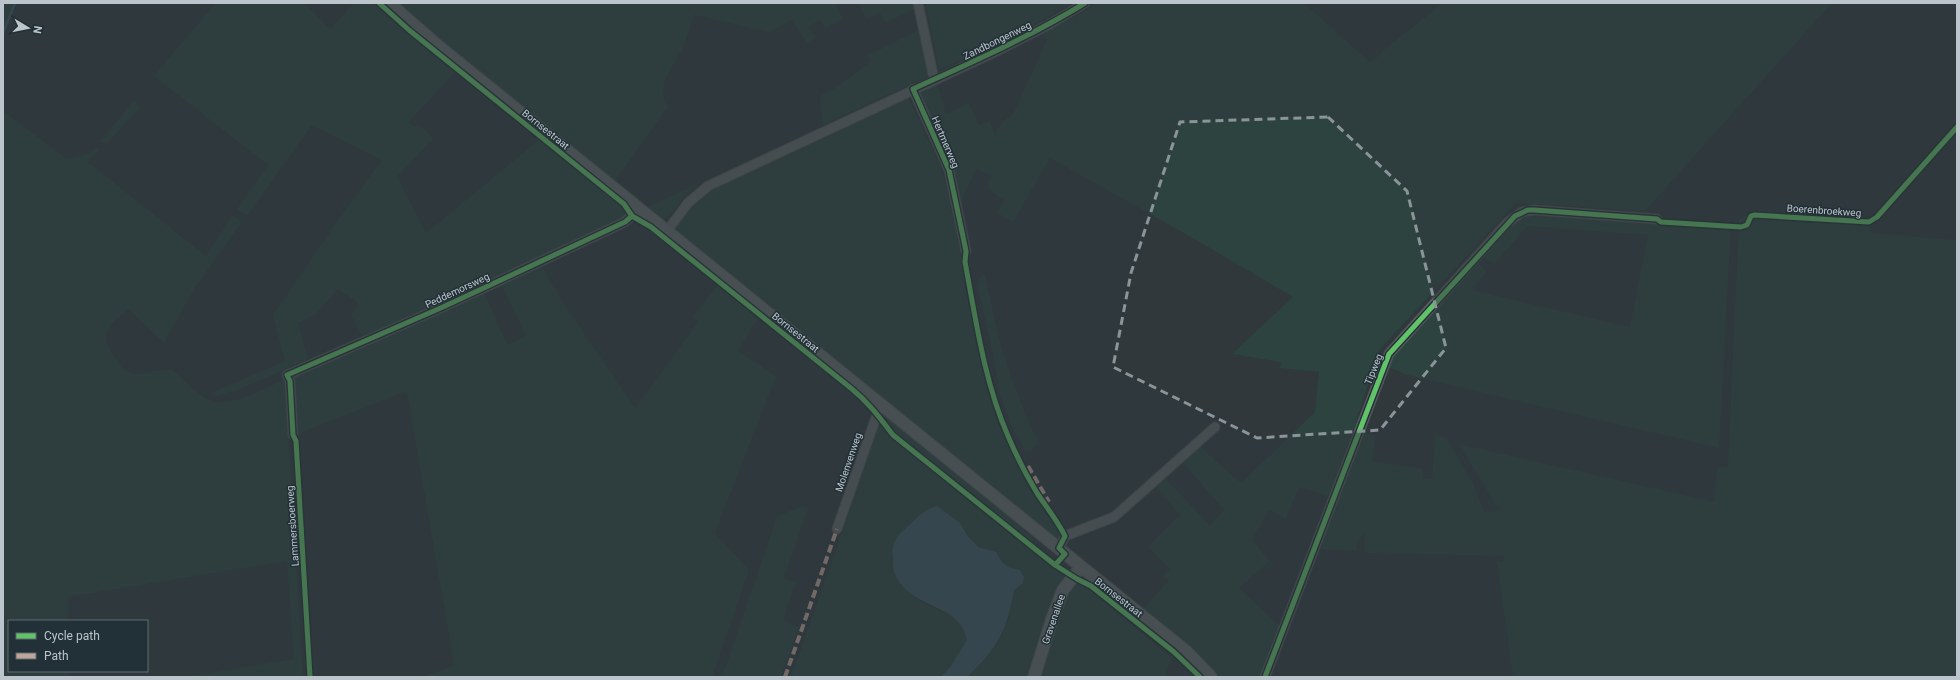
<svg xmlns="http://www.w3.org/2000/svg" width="1960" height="680" font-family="Roboto,sans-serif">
<rect width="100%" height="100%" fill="#30383c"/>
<g fill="#2d4340">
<polygon points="3,3 15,3 3,33"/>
<path d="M215,3h89l26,26 24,-26h21l38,35 41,33 1,1 -46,50 6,5 3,-3 16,14 -37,39 29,56 113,-93c18,15 81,59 89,76l-173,81 -93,39 -11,-21 7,-12 -20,-14 -23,26 -17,8 10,36 -70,31 -23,6 -4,-3 74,-32 -12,-46 72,-105 37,-50 -70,-35 -65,91 -10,-7 31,-44 -114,-89z"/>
<path d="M397,3h438l8,16 -17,9 -6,-8 -11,7 7,11 -9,5 -15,-23 -20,11 1,2 -79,-18c-4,10 -6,20 -10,30 -9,21 -30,39 -16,62l-54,75 -175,-141z"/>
<polygon points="858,3 913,3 914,9 885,23 880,13 867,19"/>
<polygon points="926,3 1071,3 1022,32 939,70"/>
<polygon points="1096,3 1304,3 1371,63 1386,48 1443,3 1832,3 1645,211 1516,203 1379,350 1355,425 1329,496 1299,487 1286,519 1269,510 1252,540 1270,561 1239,588 1280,626 1261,677 1218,677 1203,659 1159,621 1142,610 1168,581 1163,576 1170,569 1148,547 1180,515 1156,487 1165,478 1210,525 1224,510 1182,462 1200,446 1237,480 1242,482 1315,412 1319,372 1280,368 1281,362 1232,354 1293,297 1198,241 1050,158 1013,222 997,213 1004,200 987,189 991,175 976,169 959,208 917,91 937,81 946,114 969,103 979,125 990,121 995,134 1003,121 1013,114 1047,40 1040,34 1082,13"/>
<polygon points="919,30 928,76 823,125 820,96 835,88 871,62 868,55"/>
<polygon points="907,95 939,163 946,184 989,389 1001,423 1019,463 1058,524 1061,535 1057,541 861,386 864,382 675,229 677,222 699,193"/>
<polygon points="134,100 140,108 107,143 100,142"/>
<path d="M3,111l64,48 21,-5 7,-6 5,1 -12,13 118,94 26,-41 10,7 -47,66 -31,55 -36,-34c-6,6 -16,13 -20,20 -8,13 9,31 17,42l9,3 38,-5c11,10 22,22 35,30 18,12 61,-12 78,-20l18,298h-119l110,-18 -7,-98 -219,36v24h-59v50h59v6h-65z"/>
<polygon points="1957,126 1957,133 1878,221 1869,227 1871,233 1957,240 1957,677 1513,677 1497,562 1504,562 1503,555 1497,556 1366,553 1364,549 1365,532 1358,540 1356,551 1317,549 1359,432 1375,435 1373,461 1423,469 1423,478 1432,479 1435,435 1446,437 1473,483 1484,512 1499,510 1459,444 1714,502 1717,468 1728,467 1739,219 1754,213 1869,221 1876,217"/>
<polygon points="699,183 686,194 668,218 663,219 648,207"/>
<polygon points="1523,213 1731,226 1719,448 1407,375 1384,365 1474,260 1487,272 1472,290 1630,327 1648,235 1528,226 1494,264 1480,254"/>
<polygon points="541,265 565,305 635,408 698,322 693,317 717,285 758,318 738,351 776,376 715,533 749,570 712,677 421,677 454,666 407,391 298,434 294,375 484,292 507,345 526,336 501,284"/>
<polygon points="984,272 1002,351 1025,413 1038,441 1037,445 1028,452 1024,449 1010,422 1000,394 993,355 977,284"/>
<path d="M887,413l90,72 55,53 10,22 9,-3 7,14 9,7 -36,99h-64l19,-19 11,-14 7,-13 6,-17 4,-24 10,-10c0,-12 -8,-9 -16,-13 -5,-3 -7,-8 -10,-13l-22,-9 -16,-22 -43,-6 -9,9 -9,55c6,8 14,16 23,21 20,12 40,10 45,38l-17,27 -9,10h-150l55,-155 30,-97 8,2 4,-1z"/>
<polygon points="803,506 808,508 784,578 796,583 783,620 799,627 781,677 722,677 777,516"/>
<polygon points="1073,582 1091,591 1172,658 1164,677 1039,677 1064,596"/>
</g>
<path fill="#3f5865" d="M937,506l23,17 8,13 10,11 18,5 6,10 6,5 12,3 4,7 -1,6 -9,7c-7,41 -16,58 -47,87h-26l9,-10 17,-27c-6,-37 -55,-30 -71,-64 -3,-5 -3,-12 -3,-18 -2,-11 2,-20 10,-27 11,-10 19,-21 34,-25z"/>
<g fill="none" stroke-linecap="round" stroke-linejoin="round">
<polyline stroke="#3f5865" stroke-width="2.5" points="3,33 15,3"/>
<g stroke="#4e5357" stroke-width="11">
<g id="street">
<polyline points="918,3 934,79"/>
<polyline points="913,89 949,170 966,251"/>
<polyline points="667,231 688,203 708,186 993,53 1050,24 1085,3"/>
<polyline points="293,435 290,381 287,375 443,307 625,222 639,208"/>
<polyline points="837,529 881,403"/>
<polyline points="1059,548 1065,536 1114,517 1215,427"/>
<polyline points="1265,677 1389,354 1507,223 1522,212 1534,210 1657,219"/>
</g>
</g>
<g stroke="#4e5357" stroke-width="14">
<g id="secondary">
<polyline points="389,3 437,45 1162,632 1186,651 1211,677"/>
<polyline points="1034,677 1052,619 1063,590 1081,567"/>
</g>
</g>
<use href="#street" stroke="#60666a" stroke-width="9"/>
<use href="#secondary" stroke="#646a6e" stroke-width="12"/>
<g stroke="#c0a59a" stroke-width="4" stroke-dasharray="8 4" stroke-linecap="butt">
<polyline points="1028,466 1049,502"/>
<polyline points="785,677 837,529"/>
</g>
<g stroke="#223037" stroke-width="8">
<g id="cycleway">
<path d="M379,3l30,27 215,174 8,12 19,11 201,162c17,14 28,29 41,46l162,130 22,14 14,7 83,66 26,25"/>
<path d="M1055,565l10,-11 -6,-6 6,-12c-8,-16 -18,-28 -28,-43 -11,-18 -21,-38 -29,-57 -24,-55 -32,-116 -43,-174l1,-11 -17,-81 -36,-81c59,-27 117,-52 172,-86"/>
<polyline points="310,677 296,441 293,435 290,381 287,375 443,307 625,222 632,216"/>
<polyline points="1265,677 1389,354 1515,216 1528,210 1534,210 1657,219 1661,222 1741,227 1747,225 1751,216 1754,215 1869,222 1877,217 1957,127"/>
</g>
</g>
<use href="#cycleway" stroke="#61c268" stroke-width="5"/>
</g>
<path d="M0 0H1960V680H0ZM1328,117l79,74 39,157 -66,82 -123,8 -144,-71 18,-94 49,-151z" fill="#30383c" fill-opacity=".55" fill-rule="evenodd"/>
<path fill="none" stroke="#8a9499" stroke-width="3" stroke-dasharray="8 5" stroke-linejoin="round" d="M1328,117l79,74 39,157 -66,82 -123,8 -144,-71 18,-94 49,-151z"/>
<g text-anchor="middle" stroke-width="3" stroke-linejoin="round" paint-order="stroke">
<g font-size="10" fill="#bbc5cb" stroke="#223037">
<text transform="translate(997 40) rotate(-26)" y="4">Zandbongenweg</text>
<text transform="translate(546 129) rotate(39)" y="4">Bornsestraat</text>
<text transform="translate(946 142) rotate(67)" y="4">Hertmerweg</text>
<text transform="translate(1824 210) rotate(4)" y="4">Boerenbroekweg</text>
<text transform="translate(457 290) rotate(-25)" y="4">Peddemorsweg</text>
<text transform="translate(796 332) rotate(39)" y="4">Bornsestraat</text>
<text transform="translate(1373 369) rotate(-68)" y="4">Tipweg</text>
<text transform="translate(848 462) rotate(-71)" y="4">Molenvenweg</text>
<text transform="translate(292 526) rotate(-94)" y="4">Lammersboerweg</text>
<text transform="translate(1119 597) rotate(38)" y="4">Bornsestraat</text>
<text transform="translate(1053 619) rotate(-71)" y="4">Gravenallee</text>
</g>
</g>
<rect width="1960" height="680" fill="none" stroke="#bbc5cb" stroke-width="8"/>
<rect x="8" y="620" width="140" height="52" fill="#223037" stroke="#5f6c72"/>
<rect x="16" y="633" width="20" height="6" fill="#61c268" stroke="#5f6c72"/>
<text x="44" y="640" font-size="12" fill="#bbc5cb">Cycle path</text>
<rect x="16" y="653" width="20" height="6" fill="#c0a59a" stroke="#5f6c72"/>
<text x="44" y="660" font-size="12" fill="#bbc5cb">Path</text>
<g transform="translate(28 28) rotate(100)" stroke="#223037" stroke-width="3" paint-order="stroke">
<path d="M0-3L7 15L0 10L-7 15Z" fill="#bbc5cb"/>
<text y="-6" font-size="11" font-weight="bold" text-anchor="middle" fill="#bbc5cb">N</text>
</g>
</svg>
